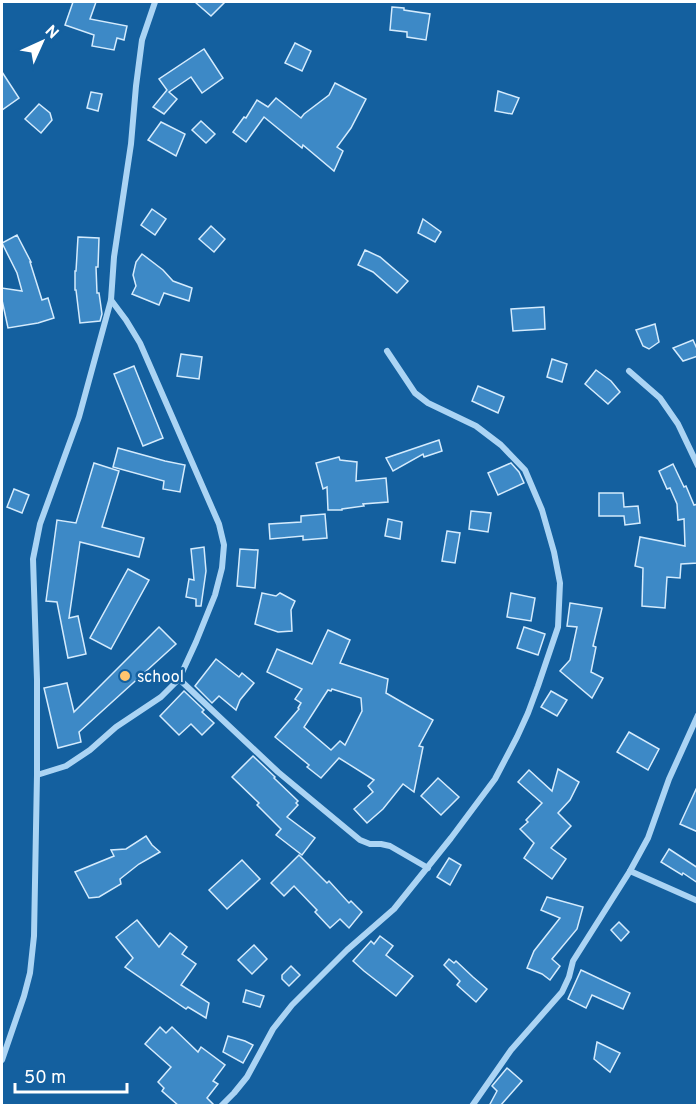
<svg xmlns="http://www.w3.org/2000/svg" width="699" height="1107" font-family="Overpass,sans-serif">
<rect width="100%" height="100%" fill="#14609f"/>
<g fill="#3d89c6" stroke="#d4ebfd" stroke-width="1.5" fill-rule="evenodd">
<polygon points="73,2 96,2 90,19 127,26 124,40 117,38 114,50 92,46 94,35 65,25"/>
<polygon points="195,2 225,2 211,16"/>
<polygon points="392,7 404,8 404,10 430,14 426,40 407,37 407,32 390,30"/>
<polygon points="295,43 311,51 302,71 285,63"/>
<polygon points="204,49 223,78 202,93 191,77 169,92 177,99 164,114 153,107 167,90 159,79"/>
<polygon points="2,72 19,98 2,110"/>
<polygon points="335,83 366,99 351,128 337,147 343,151 334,171 303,145 302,148 264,117 246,142 233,132 244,117 246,118 257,100 268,107 276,98 301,118 304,114 329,95"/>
<polygon points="498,91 519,98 512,114 495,111"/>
<polygon points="91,92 102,94 98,111 87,108"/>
<polygon points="39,104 50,113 52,120 41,133 25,119"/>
<polygon points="201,121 215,134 206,143 192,130"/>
<polygon points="161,122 185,134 176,156 148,140"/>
<polygon points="152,209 166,219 155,235 141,225"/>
<polygon points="423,219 441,232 435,242 418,233"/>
<polygon points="211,226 225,239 214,252 199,239"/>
<polygon points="17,235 31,262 30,262 42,300 48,298 54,318 38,323 8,328 2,300 2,288 22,291 17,273 2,243"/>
<polygon points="78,237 99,238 98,267 96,267 97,293 99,293 102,314 100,321 80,323 76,290 75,290 75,271 76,271"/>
<polygon points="365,250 380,257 408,281 397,293 373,272 358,265"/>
<polygon points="142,254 163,270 173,281 192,288 189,301 164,293 159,305 132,294 136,286 133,275 136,262"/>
<polygon points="544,307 545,329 513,331 511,309"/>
<polygon points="655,324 659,342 649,349 643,346 636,330"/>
<polygon points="693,340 698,351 698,356 683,361 673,348"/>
<polygon points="181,354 202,357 199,379 177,376"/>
<polygon points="552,359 567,364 562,382 547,377"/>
<polygon points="134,366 163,438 143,446 114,374"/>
<polygon points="596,370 611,381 620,392 608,404 585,384"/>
<polygon points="478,386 504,397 498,413 472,401"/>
<polygon points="439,440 442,451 424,457 423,454 393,471 386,458"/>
<polygon points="118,448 165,461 185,465 180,492 163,489 164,481 113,467"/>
<polygon points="339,457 340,460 357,462 356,481 386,478 388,502 363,504 364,506 342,509 342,510 328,510 327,487 323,489 316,463"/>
<polygon points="94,463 119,471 102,527 144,538 139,557 80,542 69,618 78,616 86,654 68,658 57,602 46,601 57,520 76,523"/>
<polygon points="511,463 519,472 524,483 498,495 488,473"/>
<polygon points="673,464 684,487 686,486 694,505 698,504 698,563 681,564 680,578 667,577 665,608 642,606 643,568 635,566 640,537 685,546 684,519 678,520 677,504 670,488 667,489 659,471"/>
<polygon points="14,489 29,495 22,513 7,507"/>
<polygon points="599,493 623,493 624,507 638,506 640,523 625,525 624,516 599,516"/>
<polygon points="471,511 491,513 488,532 469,529"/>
<polygon points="325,514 327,538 303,540 303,536 270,539 269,524 301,522 301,516"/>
<polygon points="388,519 402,522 400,539 385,536"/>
<polygon points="447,531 460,533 455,563 442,561"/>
<polygon points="204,547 206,571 201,606 196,606 196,599 186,597 189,579 194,580 191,549"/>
<polygon points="240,549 258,550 255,588 237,586"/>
<polygon points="128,569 149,580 111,649 90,638"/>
<polygon points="262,593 276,596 280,593 295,601 291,610 292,631 278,632 255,624"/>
<polygon points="511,593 535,598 531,621 507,617"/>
<polygon points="570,603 602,608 593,646 596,647 591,672 603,678 592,698 560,671 570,660 577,627 567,626"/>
<polygon points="159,627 176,644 79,732 81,742 58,748 44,688 67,683 74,712"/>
<polygon points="524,627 545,634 538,655 517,648"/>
<path d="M328,630l22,10 -10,23 48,16 -2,14 47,27 -14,26 4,1 -9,45 -11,-8 -20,25 -16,14 -13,-14 19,-17 -5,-6 6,-6 -35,-22 -18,20 -14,-11 2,-2 -34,-28 24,-28 -1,-1 3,-5 -6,-4 7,-10 -35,-17 10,-23 35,15zM332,689l29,9 1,13 -17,34 -5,-4 -9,9 -27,-23 24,-37 3,1z"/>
<polygon points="216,659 239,677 242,673 254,683 240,700 236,710 219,696 212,703 195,686"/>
<polygon points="184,691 204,710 202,712 214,723 202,735 191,724 179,735 160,716"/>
<polygon points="551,691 567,700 557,716 541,707"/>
<polygon points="629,732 659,749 648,770 617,752"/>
<polygon points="253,756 275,777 274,778 298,801 296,803 298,805 287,817 315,838 302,855 276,835 281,829 257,805 259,803 232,777"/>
<polygon points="558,769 579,782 570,800 558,813 571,826 551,848 566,859 552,879 524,858 534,843 520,829 528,822 526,820 542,803 518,782 529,770 552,791"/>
<polygon points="438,778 459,797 441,815 421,796"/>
<polygon points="698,785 698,832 680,824"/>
<polygon points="146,836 152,845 160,852 139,864 120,879 121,884 99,897 89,898 75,872 114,856 111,850 126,849"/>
<polygon points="669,849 698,868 698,883 683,873 682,875 661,862"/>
<polygon points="299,855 327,883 329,881 349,903 351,901 362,912 349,928 340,919 330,928 315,912 317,910 294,886 284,896 271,883"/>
<polygon points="449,858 461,865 450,885 437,877"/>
<polygon points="242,860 260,879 227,909 209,890"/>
<polygon points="547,897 583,907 577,929 552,959 560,966 550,980 542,974 527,968 534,951 560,918 541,910"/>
<polygon points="137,920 159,947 170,933 187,947 182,954 196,964 181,985 209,1003 206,1018 188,1007 186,1009 125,967 133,958 116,937"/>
<polygon points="619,922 629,932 621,941 611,930"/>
<polygon points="380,936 393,946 386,955 413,976 396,996 364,971 353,961 371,941 374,944"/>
<polygon points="254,945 267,959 252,974 238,960"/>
<polygon points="449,959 454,963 456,961 473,977 487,989 476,1002 457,985 460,981 444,965"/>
<polygon points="291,966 300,975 289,986 282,979 282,975"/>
<polygon points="581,970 630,993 623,1009 592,995 586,1008 568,999"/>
<polygon points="246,990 264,996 260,1007 243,1002"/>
<polygon points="160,1027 166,1033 172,1027 198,1052 201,1047 225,1065 213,1081 218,1084 207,1098 215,1106 179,1106 162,1091 164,1088 158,1082 171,1067 145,1044"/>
<polygon points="228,1036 245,1041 253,1045 243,1063 223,1052"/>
<polygon points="597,1042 620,1053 610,1072 594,1059"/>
<polygon points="507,1068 522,1081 500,1106 489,1106 497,1091 492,1086"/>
</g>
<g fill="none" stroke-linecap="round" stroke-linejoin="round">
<g stroke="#abd4f4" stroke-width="6">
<polyline points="629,371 660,398 678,424 698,466"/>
<polyline points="179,679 278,772 360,840 370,844 381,844 390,846 428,868"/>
<polyline points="37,775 66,766 90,750 116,727 161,697 179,679 196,642 215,595 222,568 224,545 219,524 140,343 126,320 111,300"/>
<polyline points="630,871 698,901"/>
<polyline points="2,1060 24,996 30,973 34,936 37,775 37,680 33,559 40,524 79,417 111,300 114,257 131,144 136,86 142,40 155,2"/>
<polyline points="221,1106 234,1093 247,1077 273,1029 292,1005 347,950 394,909 451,838 495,779 517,737 528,713 538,686 558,627 560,583 554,552 542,510 525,470 501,445 476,426 428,403 415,393 387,351"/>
<polyline points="472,1106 511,1050 562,992 569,977 573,961 630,871 648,838 669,779 698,715"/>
</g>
</g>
<circle fill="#ffc56e" stroke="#14609f" stroke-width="2" cx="125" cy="676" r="6"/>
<g text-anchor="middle" stroke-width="5" stroke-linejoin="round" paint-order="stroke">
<g font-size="16" fill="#fff" stroke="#14609f" text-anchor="start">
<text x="137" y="682">school</text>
</g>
</g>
<rect width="699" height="1107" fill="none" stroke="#ffffff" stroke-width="6"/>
<g transform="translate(42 42) rotate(45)" stroke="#14609f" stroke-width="4.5" paint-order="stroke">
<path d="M0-4.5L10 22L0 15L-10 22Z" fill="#ffffff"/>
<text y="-9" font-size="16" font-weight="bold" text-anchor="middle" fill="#ffffff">N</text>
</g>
<path d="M15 1083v9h112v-9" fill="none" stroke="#ffffff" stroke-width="3"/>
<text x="24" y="1083" font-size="18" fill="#ffffff" stroke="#14609f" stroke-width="4.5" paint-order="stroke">50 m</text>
</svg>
